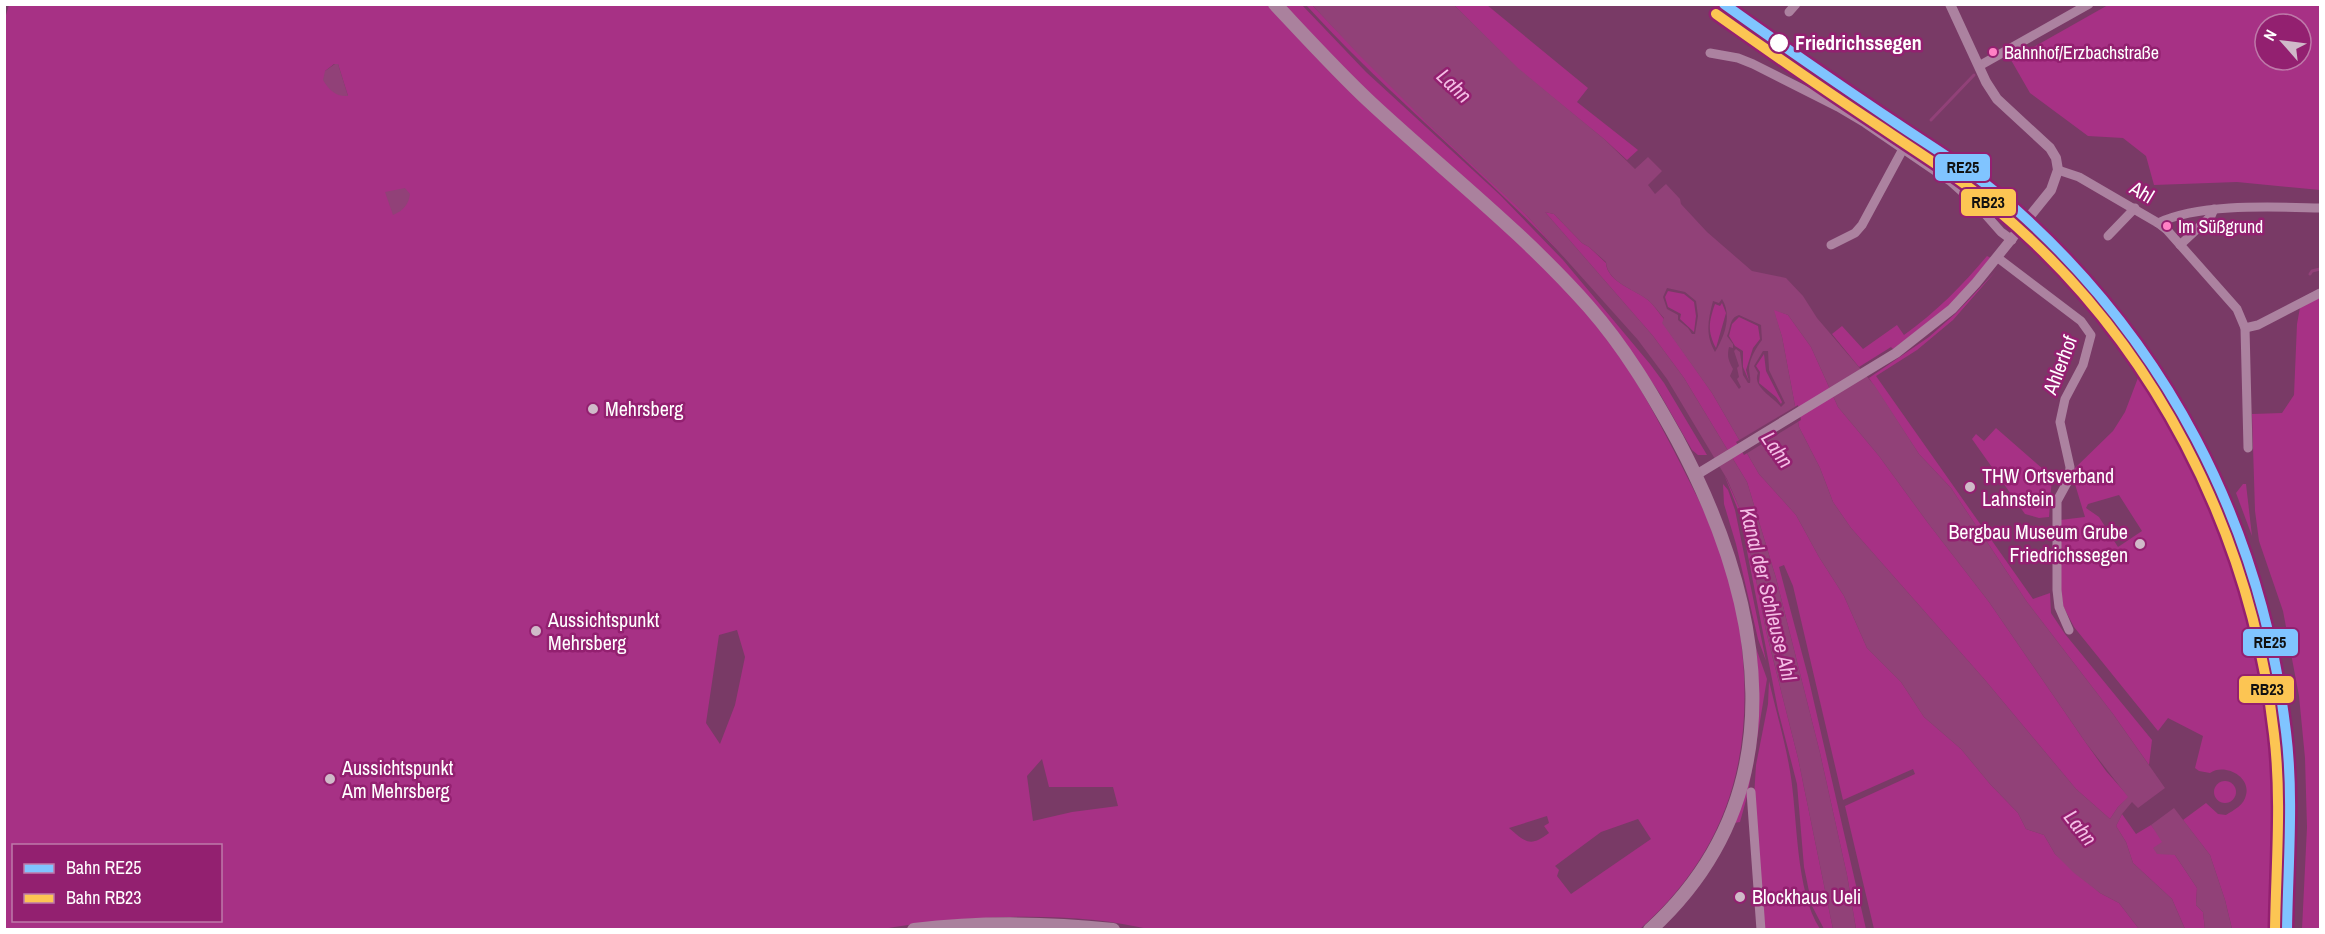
<svg xmlns="http://www.w3.org/2000/svg" width="2325" height="934" font-family="'Archivo Narrow',sans-serif">
<rect width="100%" height="100%" fill="#793a66"/>
<g fill="#a73185" fill-rule="evenodd">
<path d="M9,5h1259c29,29 57,61 87,89 30,29 62,57 92,85 53,48 110,94 154,151 29,37 51,79 73,121 16,32 34,65 46,98 13,35 20,73 23,111 9,108 -21,196 -103,269l-487,1c-19,-4 -39,-8 -59,-10 -73,-7 -146,-2 -217,10h-872l-1,-908zM334,64h4l10,32 -23,-25zM737,630l8,27 -10,48 -15,39 -14,-21 13,-88zM1042,759l7,28h64l5,19 -46,6 -39,9 -6,-45zM1547,816l2,7 -5,3 5,7c-18,14 -23,10 -40,-5zM1638,819l13,20 -80,55 -14,-18 2,-6 -4,-4 46,-34zM14,846h206v74h-206z"/>
<polygon points="1281,5 1302,5 1366,72 1500,195 1563,260 1650,364 1664,383 1707,455 1698,455 1692,450 1660,394 1628,347 1374,100"/>
<path d="M1306,5h6c82,87 176,163 254,254 -83,-88 -178,-164 -260,-254z"/>
<polygon points="1454,5 1487,5 1588,88 1577,102 1638,150 1627,160 1604,139 1518,69"/>
<path d="M2108,5h212v185l-83,-8 -83,3 -8,-29 -23,-18 -35,-2 -58,-43 -19,-33zM2265,24h36v36h-36z"/>
<path d="M1545,212l9,2 28,29 7,4 17,16c1,19 30,27 42,37 6,5 11,13 16,19l-1,4 49,70 47,81 37,41 23,42 25,39 23,52 34,34 23,35 37,32 29,35 28,29 8,16 18,6 11,19 45,39 19,10 20,26h-265l-29,-123 70,-32 -2,-5 -70,31 -50,-214 -9,-21 -5,2 29,109 58,253h-10l-9,-54 -27,-122 -44,-175 -29,-96 -63,-104 -31,-42z"/>
<path d="M1987,256l4,2 -37,43 -20,18 -41,30 -2,-2 -32,20 -27,-33 10,-8 21,23 34,-24 7,10c32,-23 58,-49 83,-79z"/>
<polygon points="1996,271 1953,320 1917,350 1876,376 2033,599 2050,593 2051,613 2065,634 2152,740 2149,765 2113,714 2027,602 1951,488 1919,454 1869,378 1929,337 1955,314"/>
<polygon points="1668,291 1684,294 1694,302 1696,316 1694,332 1680,319 1681,314 1668,307 1665,297"/>
<polygon points="2320,293 2320,929 2302,929 2307,827 2305,758 2299,696 2283,611 2259,541 2255,511 2252,414 2282,413 2294,395 2297,324 2301,302"/>
<path d="M1722,303l4,10 -10,35c-9,-17 -7,-27 -1,-44l5,2z"/>
<polygon points="1773,309 1788,315 1811,347 1838,407 1879,456 1928,523 1989,602 2086,743 2106,771 2129,797 2118,807 2110,819 2076,789 1985,680 1851,528 1833,502 1820,468 1799,427 1782,337"/>
<polygon points="1739,317 1758,326 1760,339 1753,348 1746,370 1749,381 1743,367 1743,351 1735,346 1729,336 1732,324"/>
<polygon points="1764,354 1766,371 1782,402 1781,404 1776,397 1759,383 1760,372 1756,366"/>
<path d="M2144,362c16,24 34,47 47,72 56,101 92,234 94,350 0,48 -2,97 -3,145h-50l-7,-29 -15,-45 -27,-35 23,-17 12,11 8,1c8,-5 18,-10 20,-20 5,-19 -22,-32 -36,-22l-11,-2 -4,-3 8,-32 -35,-18 -10,13 -84,-104 -11,-21 -2,-16 -1,-70 25,-3 -11,-36v-12l39,-38 12,-19zM2119,495l23,36 -24,16 -19,-30 -13,-9 2,-4z"/>
<polygon points="1996,428 2052,477 2049,517 2039,518 2025,514 1972,439 1976,434 1984,441"/>
<polygon points="1724,474 1739,507 1752,559 1766,631 1798,758 1833,929 1824,929 1812,906 1804,867 1797,784 1778,710 1740,515"/>
<polygon points="1723,484 1728,490 1735,510 1766,661 1758,639 1736,544 1724,504"/>
<polygon points="2243,484 2246,484 2252,536 2236,493"/>
<path d="M1756,648l11,31 -19,114 -8,29 -6,1c22,-56 28,-115 22,-175z"/>
<path d="M1769,681c7,30 16,60 21,90 8,47 5,119 30,158l-55,1 -11,-133 2,-32 12,-61z"/>
<circle cx="2225" cy="792" r="11"/>
<polygon points="2122,814 2136,834 2151,825 2175,855 2197,888 2196,905 2203,912 2205,929 2185,929 2172,899 2133,863 2126,842 2116,826"/>
</g>
<g fill="#914178" fill-rule="evenodd">
<path d="M1312,5h142l64,63 86,71 31,30 13,-12 14,14 -14,14 7,9 11,-10 14,15 1,5 26,28 45,39 34,7 17,18 14,22 58,68 44,68 32,34 76,114 86,112 52,74 -27,20 -6,-6 -10,12 -6,12 10,16 7,21 39,36 13,30h-46l-20,-26 -19,-10 -26,-20 -19,-19 -11,-19 -18,-6 -8,-16 -28,-29 -29,-35 -37,-32 -23,-35 -34,-34 -23,-52 -25,-39 -23,-42 -37,-41 -47,-81 -50,-70 2,-5c-5,-5 -10,-13 -16,-18 -13,-10 -41,-18 -42,-38l-17,-15 -7,-4 -28,-29 -9,-2 108,124 31,42 63,104 29,96 44,175 27,122 9,54h-23l-35,-171 -32,-127 -14,-72 -13,-52 -12,-28 -60,-100 -29,-39 -111,-124 -97,-90 -72,-72zM1667,288l18,4 11,9 2,15 -3,18h-3l-4,-6 -10,-8v-5l-11,-6 -4,-12zM1722,299c10,16 3,37 -7,53 -10,-17 -7,-32 -2,-51l6,2zM1774,310l14,5 23,32 27,60 41,49 49,67 61,79 97,141 42,54 -10,10 -8,12 -34,-30 -91,-109 -134,-152 -18,-26 -13,-34 -21,-41 -17,-90zM1739,315l22,10 1,15c-6,8 -12,18 -13,28 0,6 2,9 1,15h-2l-5,-8 -3,-23 -4,-3 -2,2 5,15 -2,2 2,9 -2,2 4,8 -2,2 -9,-13 3,-7c-5,-9 -6,-13 -4,-22l4,1v-4l-6,-8c4,-8 2,-18 12,-21zM1763,351h5l1,19 16,33 -4,4c-9,-11 -29,-20 -23,-34l-4,-7z"/>
<path d="M335,64h3l10,32c-12,1 -19,-6 -25,-16l2,-9z"/>
<path d="M405,188l5,6c-1,10 -7,17 -17,21l-8,-23z"/>
<polygon points="2174,808 2210,855 2225,900 2232,929 2205,929 2203,912 2196,905 2197,888 2175,855 2157,854 2153,848 2162,842 2151,825"/>
</g>
<polygon fill="#793a66" points="1798,405 1801,420 1744,455 1736,442"/>
<g fill="none" stroke-linecap="round" stroke-linejoin="round">
<g stroke="#914178" stroke-width="3">
<polyline points="1931,120 1974,75"/>
<polyline points="2310,274 2312,271 2320,269"/>
</g>
<g stroke="#ac82a0" stroke-width="9">
<polyline points="1789,12 1796,4"/>
<polyline points="1710,53 1738,58 1753,64 1838,107 1865,123 1950,181 1978,206 2001,232 2012,240"/>
<polyline points="1979,66 2089,4"/>
<polyline points="2058,170 2079,177 2158,223 2167,230 2237,309 2245,328 2248,448"/>
<path d="M2158,223c43,-20 115,-16 162,-15"/>
<polyline points="2108,236 2135,208"/>
<polyline points="1831,245 1855,233 1862,225 1903,149"/>
<polyline points="2180,245 2211,216 2214,209"/>
<polyline points="1998,258 2081,321 2091,335 2083,365 2065,399 2060,422 2070,467 2069,479 2057,501 2057,590 2059,607 2069,630"/>
<polyline points="2245,328 2258,325 2320,293"/>
<polyline points="1751,792 1761,930"/>
</g>
<polyline stroke="#ac82a0" stroke-width="10" points="1696,475 1896,353 1952,309 1976,283 2051,190 2058,170 2056,158 2050,148 1997,99 1986,82 1950,4"/>
<g stroke="#aa819d" stroke-width="14">
<path d="M1275,4c31,33 62,67 95,98 73,68 153,130 219,205 36,41 62,85 88,132 86,161 124,353 -27,491"/>
<path d="M914,930c66,-8 133,-7 199,0"/>
</g>
<g stroke="#932070" stroke-width="15">
<path id="rail-1" d="M1724,4c57,41 114,80 172,119 37,25 76,48 109,77 160,138 256,323 281,532 8,65 2,132 1,198"/>
</g>
<g stroke="#932070" stroke-width="15">
<path id="rail-2" d="M1716,14c55,39 110,77 166,114 38,26 78,50 113,80 158,131 256,323 279,526 8,65 2,131 1,196"/>
</g>
<use href="#rail-1" stroke="#80c4ff" stroke-width="10"/>
<use href="#rail-2" stroke="#fcc553" stroke-width="10"/>
</g>
<circle fill="#fff" stroke="#932070" stroke-width="2" cx="1779" cy="43" r="10"/>
<g fill="#ff80c5" stroke="#932070" stroke-width="2">
<circle cx="1993" cy="52" r="5"/>
<circle cx="2167" cy="226" r="5"/>
</g>
<g fill="#d0bac9" stroke="#932070" stroke-width="2">
<circle cx="593" cy="409" r="6"/>
<circle cx="1970" cy="487" r="6"/>
<circle cx="2140" cy="544" r="6"/>
<circle cx="536" cy="631" r="6"/>
<circle cx="330" cy="779" r="6"/>
<circle cx="1740" cy="897" r="6"/>
</g>
<g text-anchor="middle" stroke-width="5" stroke-linejoin="round" paint-order="stroke">
<g font-size="18" fill="#fff" stroke="#932070" text-anchor="start">
<text x="2004" y="59">Bahnhof/Erzbachstraße</text>
<text x="2178" y="233">Im Süßgrund</text>
</g>
<g font-size="20" font-weight="bold" fill="#fff" stroke="#932070" text-anchor="start">
<text x="1795" y="50">Friedrichssegen</text>
</g>
<g font-size="20" fill="#fff" stroke="#932070">
<text transform="translate(2142 192) rotate(31)" y="7">Ahl</text>
<text transform="translate(2060 365) rotate(-69)" y="7">Ahlerhof</text>
</g>
<g font-size="20" fill="#fff" stroke="#932070" text-anchor="start">
<text x="605" y="416">Mehrsberg</text>
<text x="1982" y="483">THW Ortsverband<tspan x="1982" dy="23">Lahnstein</tspan></text>
<text x="2128" y="539" text-anchor="end">Bergbau Museum Grube<tspan x="2128" dy="23">Friedrichssegen</tspan></text>
<text x="548" y="627">Aussichtspunkt<tspan x="548" dy="23">Mehrsberg</tspan></text>
<text x="342" y="775">Aussichtspunkt<tspan x="342" dy="23">Am Mehrsberg</tspan></text>
<text x="1752" y="904">Blockhaus Ueli</text>
</g>
<g font-size="21" font-style="italic" fill="#f4bee5" stroke="#932070">
<text transform="translate(1454 86) rotate(44)" y="7">Lahn</text>
<text transform="translate(1777 450) rotate(55)" y="7">Lahn</text>
<text transform="translate(1768 594) rotate(76)" y="7">Kanal der Schleuse Ahl</text>
<text transform="translate(2080 828) rotate(52)" y="7">Lahn</text>
</g>
</g>
<g stroke="#932070" stroke-width="2">
<rect x="1934" y="153" width="57" height="29" rx="6" fill="#80c4ff"/>
<rect x="1960" y="188" width="57" height="29" rx="6" fill="#fcc553"/>
<rect x="2242" y="628" width="57" height="29" rx="6" fill="#80c4ff"/>
<rect x="2238" y="675" width="57" height="29" rx="6" fill="#fcc553"/>
</g>
<g font-size="16" text-anchor="middle" font-weight="bold" fill="#111">
<text x="1963" y="173">RE25</text>
<text x="1988" y="208">RB23</text>
<text x="2270" y="648">RE25</text>
<text x="2267" y="695">RB23</text>
</g>
<rect width="2325" height="934" fill="none" stroke="#ffffff" stroke-width="12"/>
<rect x="12" y="844" width="210" height="78" fill="#932070" stroke="#be79a9" stroke-width="1.5"/>
<rect x="24" y="864" width="30" height="9" fill="#80c4ff" stroke="#be79a9" stroke-width="1.5"/>
<text x="66" y="874" font-size="18" fill="#ffffff">Bahn RE25</text>
<rect x="24" y="894" width="30" height="9" fill="#fcc553" stroke="#be79a9" stroke-width="1.5"/>
<text x="66" y="904" font-size="18" fill="#ffffff">Bahn RB23</text>
<g transform="translate(2283 42) rotate(298)"><circle r="28" fill="#932070" stroke="#be79a9" stroke-width="1.5"/>
<path d="M0-4.5L10 22L0 15L-10 22Z" fill="#d0bac9"/>
<text y="-9" font-size="16" font-weight="bold" text-anchor="middle" fill="#ffffff">N</text>
</g>
</svg>
